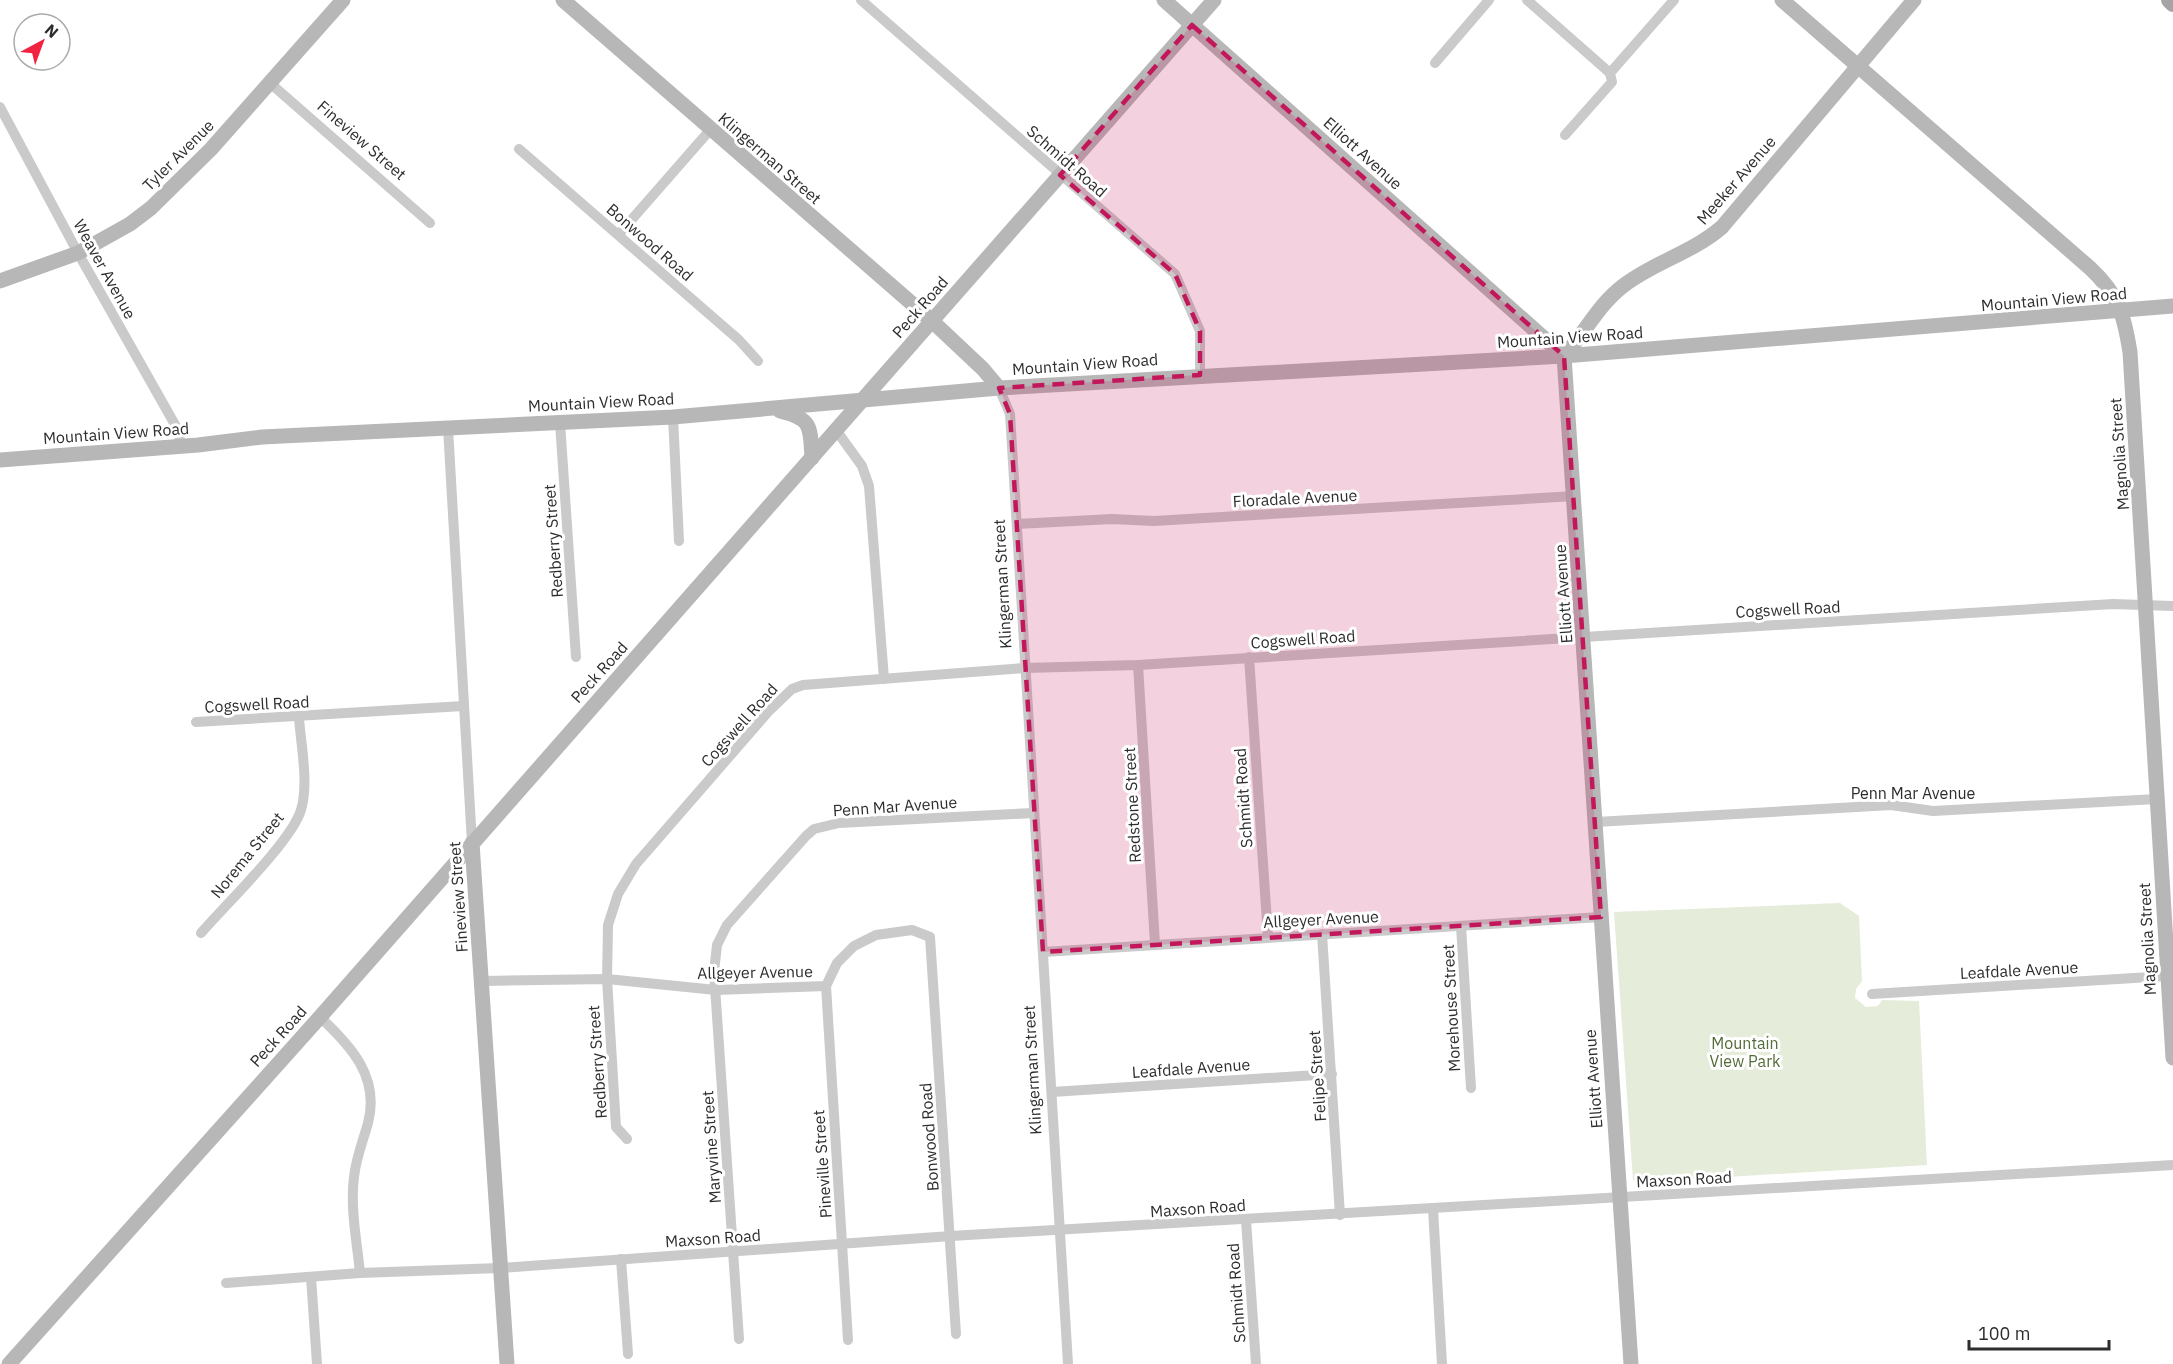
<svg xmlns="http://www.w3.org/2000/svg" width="2173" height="1364" font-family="'IBM Plex Sans',sans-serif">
<rect width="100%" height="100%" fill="#fff"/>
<polygon fill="#e5ecda" points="1840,903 1859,916 1862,981 1856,989 1855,998 1866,1007 1878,1006 1882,1000 1919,1001 1927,1165 1644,1182 1633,1180 1614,912"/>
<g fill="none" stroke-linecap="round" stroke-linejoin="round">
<g stroke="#cacaca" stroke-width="10">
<polyline points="861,0 1175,274 1200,331 1200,375"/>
<polyline points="1527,0 1610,73"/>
<polyline points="1435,63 1489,0"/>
<polyline points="270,83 430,223"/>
<polyline points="0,107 78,253 178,430 181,446"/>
<polyline points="1565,135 1612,82 1610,73 1674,0"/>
<polyline points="519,149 739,340 758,361"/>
<polyline points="619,234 710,130"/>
<polyline points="999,388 1010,414 1068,1364"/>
<polyline points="673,417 679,541"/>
<polyline points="560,423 576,657"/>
<polyline points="448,428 472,843"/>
<polyline points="836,430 862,466 869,486 884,679"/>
<polyline points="1017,524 1112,519 1154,521 1575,496"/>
<polyline points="1249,657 1268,937"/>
<polyline points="1138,665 1155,944"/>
<polyline points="196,722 463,706"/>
<polyline points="1596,822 1891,805 1933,811 2157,799"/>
<polyline points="1461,926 1471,1088"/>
<path d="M201,933c24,-28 90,-91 100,-123 8,-27 0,-64 -2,-92"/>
<polyline points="1322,934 1340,1215"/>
<polyline points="1043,952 1601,917"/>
<polyline points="483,981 607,979 716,990 826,986 837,963 854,946 876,935 912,930 930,937 956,1334"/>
<polyline points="826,986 848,1340"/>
<polyline points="1872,994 2167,976"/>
<path d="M320,1017c31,29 60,60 48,106 -5,18 -12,35 -14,54 -4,31 3,65 6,96"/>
<polyline points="1052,1092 1332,1074"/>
<polyline points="627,1139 616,1127 607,979 608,925 618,894 636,864 768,712 792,689 803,685 1024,668 1138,665 2113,604 2173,606"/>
<polyline points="1433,1209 1442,1364"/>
<polyline points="1246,1220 1256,1364"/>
<polyline points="621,1259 628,1354"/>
<polyline points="311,1277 317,1364"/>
<polyline points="226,1283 360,1273 500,1268 951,1236 2173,1165"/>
<polyline points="739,1339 714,972 717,945 727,925 806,836 814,829 839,823 1033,813"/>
</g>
<g stroke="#b7b7b7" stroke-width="15">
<polyline points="563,0 932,321 983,369 999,388"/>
<polyline points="1164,0 1564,356 1631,1364"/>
<path d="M1782,0l308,268c29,27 34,47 40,84l43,706"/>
<polyline points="0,281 78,253 130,224 151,208 211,149 343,0"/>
<path d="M1564,356c21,-23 34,-51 59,-70 31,-24 69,-33 99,-59l192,-227"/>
<path d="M780,411c33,8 30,16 32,47"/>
<polyline points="0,460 198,445 262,437 673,417 999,388 1564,356 2173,306"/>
<polyline points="472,843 507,1364"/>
<polyline points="9,1364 320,1017 1214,0"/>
</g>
<polyline stroke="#a5a5a5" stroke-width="16" points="2169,0 2173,4"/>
</g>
<path fill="#c2185b" fill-opacity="0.2" stroke="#c2185b" stroke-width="4.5" stroke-dasharray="12 8" stroke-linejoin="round" d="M1192,25l372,331 37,561 -558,35 -33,-538 -11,-26 201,-13v-44l-25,-57 -115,-99z"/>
<g text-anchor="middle" stroke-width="6" stroke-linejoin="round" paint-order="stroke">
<g font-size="16" fill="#2d2d2d" stroke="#fff">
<text transform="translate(362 140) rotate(41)" y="6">Fineview Street</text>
<text transform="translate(1363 153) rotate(42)" y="6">Elliott Avenue</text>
<text transform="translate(178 155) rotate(-45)" y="6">Tyler Avenue</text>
<text transform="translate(770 158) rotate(41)" y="6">Klingerman Street</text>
<text transform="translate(1067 161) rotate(41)" y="6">Schmidt Road</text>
<text transform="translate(1736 180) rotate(-49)" y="6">Meeker Avenue</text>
<text transform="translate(650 242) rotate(41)" y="6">Bonwood Road</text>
<text transform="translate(105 269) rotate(61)" y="6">Weaver Avenue</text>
<text transform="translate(2054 299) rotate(-5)" y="6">Mountain View Road</text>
<text transform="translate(920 307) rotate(-49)" y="6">Peck Road</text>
<text transform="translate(1570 337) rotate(-4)" y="6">Mountain View Road</text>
<text transform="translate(1085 364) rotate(-4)" y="6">Mountain View Road</text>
<text transform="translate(601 402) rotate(-3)" y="6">Mountain View Road</text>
<text transform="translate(116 433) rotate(-4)" y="6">Mountain View Road</text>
<text transform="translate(2119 454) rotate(-94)" y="6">Magnolia Street</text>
<text transform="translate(1295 498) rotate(-3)" y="6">Floradale Avenue</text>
<text transform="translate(553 541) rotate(-94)" y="6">Redberry Street</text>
<text transform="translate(1002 584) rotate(-93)" y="6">Klingerman Street</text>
<text transform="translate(1563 594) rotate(-94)" y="6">Elliott Avenue</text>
<text transform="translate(1788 609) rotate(-3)" y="6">Cogswell Road</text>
<text transform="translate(1303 639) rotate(-4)" y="6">Cogswell Road</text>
<text transform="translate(599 672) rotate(-48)" y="6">Peck Road</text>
<text transform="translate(257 704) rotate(-3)" y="6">Cogswell Road</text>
<text transform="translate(739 725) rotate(-48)" y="6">Cogswell Road</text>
<text x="1913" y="799">Penn Mar Avenue</text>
<text transform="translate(1243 798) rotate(-94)" y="6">Schmidt Road</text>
<text transform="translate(1132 805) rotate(-93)" y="6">Redstone Street</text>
<text transform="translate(895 806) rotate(-4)" y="6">Penn Mar Avenue</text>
<text transform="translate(247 855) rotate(-51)" y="6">Norema Street</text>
<text transform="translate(458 897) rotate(-94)" y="6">Fineview Street</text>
<text transform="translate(1321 919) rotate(-3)" y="6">Allgeyer Avenue</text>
<text transform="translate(2147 939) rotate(-93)" y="6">Magnolia Street</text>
<text transform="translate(2019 970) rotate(-3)" y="6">Leafdale Avenue</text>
<text transform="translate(755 972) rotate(-1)" y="6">Allgeyer Avenue</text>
<text transform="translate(1451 1008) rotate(-93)" y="6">Morehouse Street</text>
<text transform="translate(278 1036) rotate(-48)" y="6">Peck Road</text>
<text transform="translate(597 1062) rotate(-94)" y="6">Redberry Street</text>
<text transform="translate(1191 1068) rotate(-4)" y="6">Leafdale Avenue</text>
<text transform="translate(1032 1070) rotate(-93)" y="6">Klingerman Street</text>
<text transform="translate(1317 1076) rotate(-94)" y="6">Felipe Street</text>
<text transform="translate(1593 1079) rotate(-94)" y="6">Elliott Avenue</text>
<text transform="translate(929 1137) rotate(-94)" y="6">Bonwood Road</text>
<text transform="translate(711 1147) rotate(-94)" y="6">Maryvine Street</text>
<text transform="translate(822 1164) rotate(-94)" y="6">Pineville Street</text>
<text transform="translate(1684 1179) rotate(-3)" y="6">Maxson Road</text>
<text transform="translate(1198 1208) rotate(-4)" y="6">Maxson Road</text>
<text transform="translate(713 1238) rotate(-4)" y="6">Maxson Road</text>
<text transform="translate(1236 1293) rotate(-94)" y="6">Schmidt Road</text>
</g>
<g font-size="16" fill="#546c38" stroke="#fff">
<text x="1745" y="1049">Mountain<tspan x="1745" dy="18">View Park</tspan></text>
</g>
</g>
<g transform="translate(42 42) rotate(41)"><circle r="28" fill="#ffffff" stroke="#ababab" stroke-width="1.5"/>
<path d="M0-4.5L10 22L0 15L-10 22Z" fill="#f22241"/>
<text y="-9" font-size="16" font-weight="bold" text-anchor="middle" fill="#2d2d2d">N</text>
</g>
<path d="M1969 1340v9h140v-9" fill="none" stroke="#2d2d2d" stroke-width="3"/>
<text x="1978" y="1340" font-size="18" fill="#2d2d2d" stroke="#ffffff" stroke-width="4.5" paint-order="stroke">100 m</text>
</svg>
